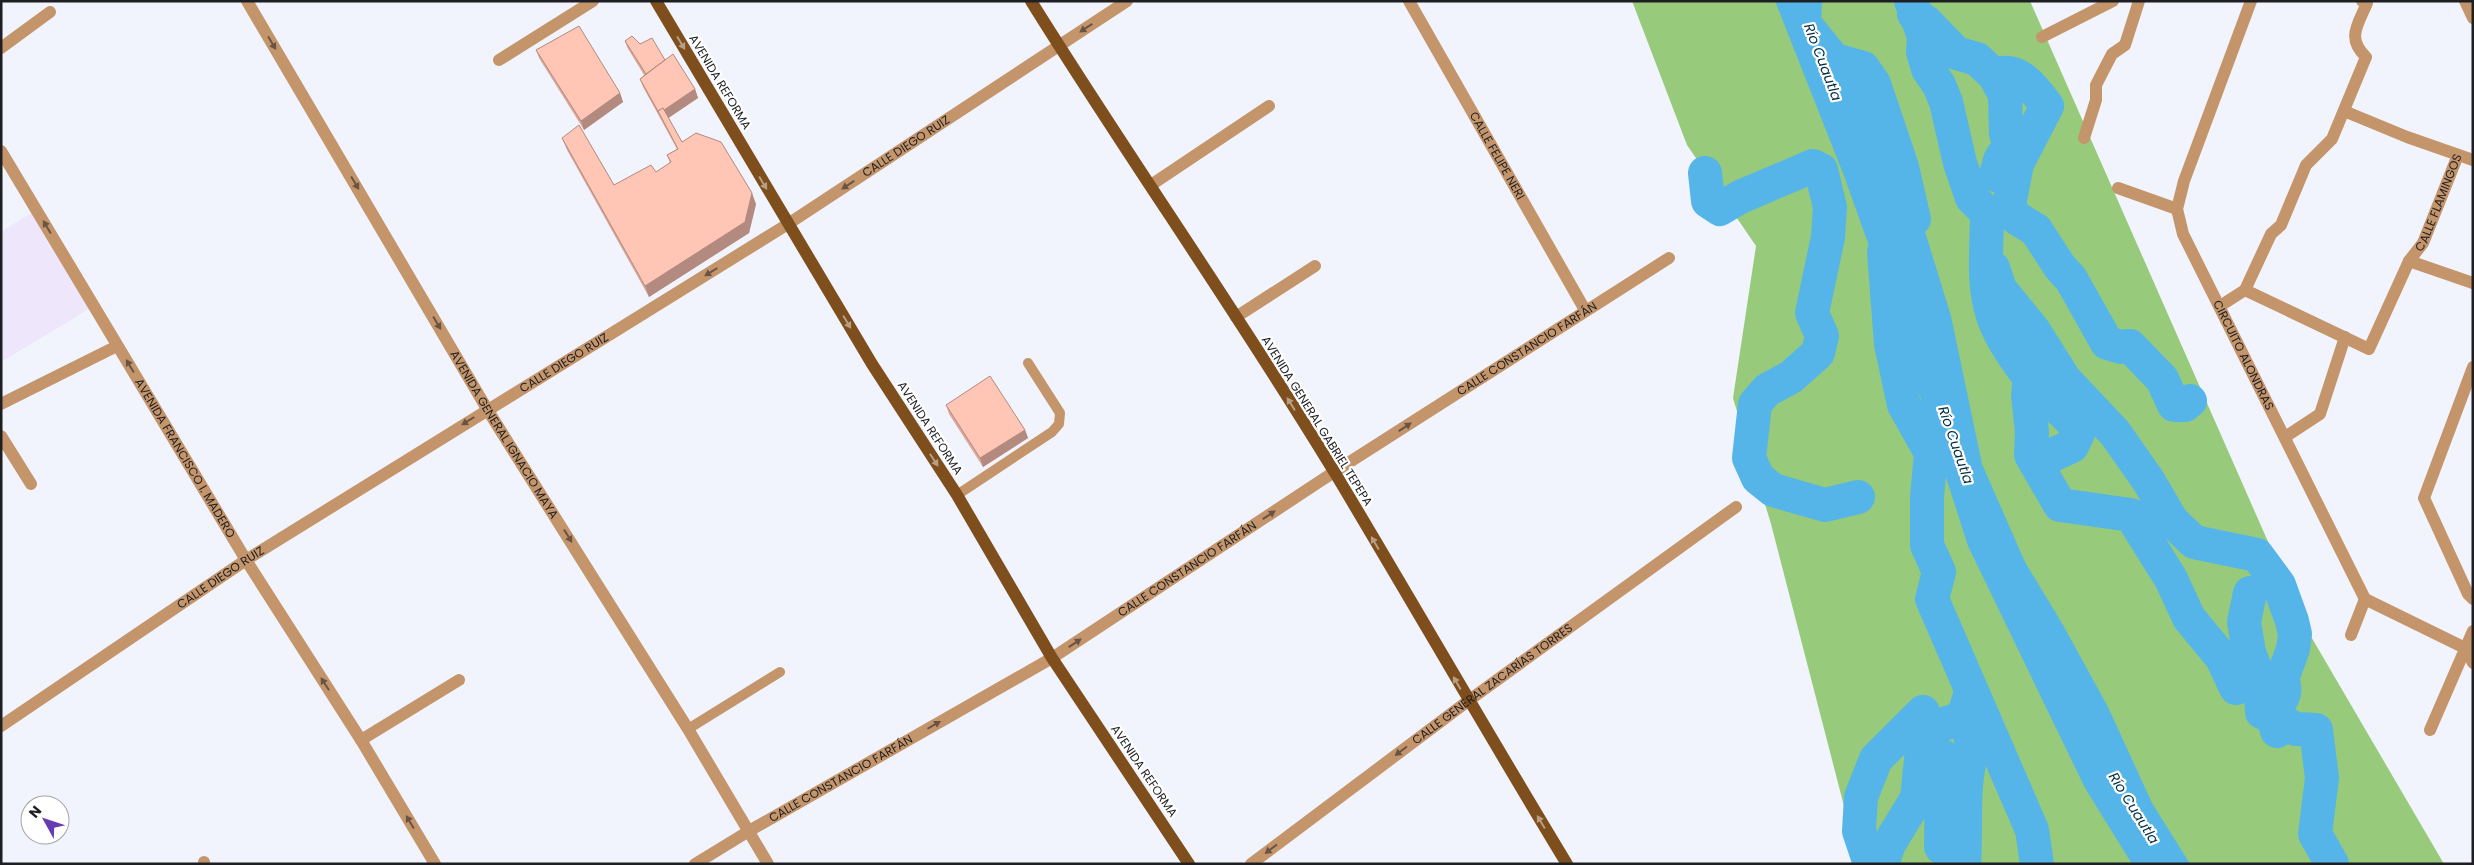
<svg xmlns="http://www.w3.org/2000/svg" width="2474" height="865" font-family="Poppins,sans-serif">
<rect width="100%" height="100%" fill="#f1f4fd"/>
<polygon fill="#eee6fb" points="36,210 94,306 1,362 1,232"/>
<polygon fill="#98ca7c" points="1632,1 2030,1 2306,628 2444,864 1859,864 1771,524 1733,398 1756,246 1687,145"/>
<polygon fill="#55b5e9" points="1775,1 1811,1 1821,26 1851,72 1911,186 1951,316 1982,464 2025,562 2063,625 2108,707 2152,803 2190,864 2132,864 2085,788 1968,546 1894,316 1844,176"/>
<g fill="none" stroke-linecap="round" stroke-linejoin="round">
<g stroke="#55b5e9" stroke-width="34">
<polyline points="1805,1 1804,23 1834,60 1863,68 1874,84 1902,167 1914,219"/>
<path d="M1911,1l13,35 -1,16 5,17 11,16 7,17 14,61 12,35 15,15c0,33 -5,71 6,103 7,22 23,44 37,62l-2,17 4,37 -1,23 29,50 71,10 40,64 18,39 33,40 14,30"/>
<polyline points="1914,14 1926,22 1956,53 1977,59 1995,76 2005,95 2006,134 2010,144 2000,160 1996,175"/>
<path d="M1995,76c22,-12 40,14 52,30l-30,58 -8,41 6,12 21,13 24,37 11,12 36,64 14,4 9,-1 32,33 12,26h11l5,-4"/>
<polyline points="1705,173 1708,201 1720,209 1740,197 1813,166 1821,170 1830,207 1828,237 1812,313 1822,336 1818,353 1791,377 1767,390 1755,404 1749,458 1758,478 1773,490 1825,505 1858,497"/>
<polyline points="1884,252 1891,344 1904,405 1931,453 1927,497 1927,545 1939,572 1932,599 2032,830 2037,864"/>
<path d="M1993,268l7,21 34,42 31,49 50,53 33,47 24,41 22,21 63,13 22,30 13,36 3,13 -2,15 -11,30c8,19 -7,23 -8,39 0,4 2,9 3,13"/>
<polyline points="2027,364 2038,388 2080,429 2072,446 2050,456 2040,469"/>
<polyline points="2250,593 2244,622 2249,652 2260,682 2262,712 2296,729 2316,730 2322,778 2315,834 2332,864"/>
<path d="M1963,718c15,19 4,46 3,68 -2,26 0,52 -2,78"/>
<polyline points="1941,847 1942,756"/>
<polyline points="1870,864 1859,831 1861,797 1876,759 1923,712"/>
<polyline points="1882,864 1889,844 1917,798 1924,730 1963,718 1971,692"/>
</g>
<g stroke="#c4956b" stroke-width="10">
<polyline points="957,495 1052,432 1059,424 1060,413 1028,363"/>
<polyline points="688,729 780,672"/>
</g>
<g stroke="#c4956b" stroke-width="12">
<path id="s1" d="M247,1l240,408 201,320 80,135"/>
<path id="s2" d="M1409,1l176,309"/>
<path id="s3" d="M2251,1l-67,180 -7,28 6,25 182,365 100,49"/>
<polyline points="2465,1 2473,18"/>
<polyline points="2042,37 2113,1"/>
<polyline points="1,48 50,12"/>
<polyline points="499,60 593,1"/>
<polyline points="2344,111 2407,137 2473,160"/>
<polyline points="2084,138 2096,100 2096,85 2112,54 2125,45 2139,1"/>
<path id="s4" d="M1,151l245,409 115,180 74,124"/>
<polyline points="1151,185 1269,106"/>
<polyline points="2118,188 2177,209"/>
<polyline points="2409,261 2473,283"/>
<path id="s5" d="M2245,290l124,59 40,-88 14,-18 35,-88"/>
<path d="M2220,306l25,-16 26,-56 10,-9 25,-60 26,-26 34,-82c-20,-19 -8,-32 1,-54l-5,-2"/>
<polyline points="1236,317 1315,266"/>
<polyline points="2473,367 2424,498 2468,594 2473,599"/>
<polyline points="1,404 117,346"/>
<polyline points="1,436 31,484"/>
<polyline points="2285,437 2320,414 2345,337"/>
<polyline points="2351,635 2365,599"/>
<polyline points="2465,648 2473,663"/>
<path id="s6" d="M1,726l245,-166 542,-336 339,-223"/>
<polyline points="2430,730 2473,631"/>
<polyline points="361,740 459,680"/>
<polyline points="204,862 204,864"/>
<path id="s7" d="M695,864l54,-33 303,-173 282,-186 335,-214"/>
<path id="s8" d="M1251,864l217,-163 268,-194"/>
</g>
<g stroke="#7e4e1d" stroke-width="12">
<polyline points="656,1 872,364 957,495 1052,658 1189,864"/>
<path d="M1031,1c99,159 207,312 304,472 78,130 153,261 232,391"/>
</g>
</g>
<g fill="#dba99c">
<polygon points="625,41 640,44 665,60 695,89 698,98 668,118 682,142 756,204 749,233 649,297 567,150 562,138 614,185 656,172 670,163 667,155 677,149 643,87 640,79 644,75 627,47"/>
<polygon points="536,50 620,93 623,102 584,130 539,58"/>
<polygon points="946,405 1025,430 1028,438 983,467 949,414"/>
</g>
<g fill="#b28a7f">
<polygon points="695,89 698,98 664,121 659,113"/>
<polygon points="620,93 623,102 584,130 581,121"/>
<polygon points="752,193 756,204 749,233 649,297 645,286"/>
<polygon points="1025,430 1028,438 983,467 980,458"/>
</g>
<g fill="#ffc5b5" stroke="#b28a7f">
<polygon points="579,26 620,93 581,121 536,50"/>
<polygon points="632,36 640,44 652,38 665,60 646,74 625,41"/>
<polygon points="673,54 695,89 664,110 663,108 658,111 659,113 640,79"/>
<polygon points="663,108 682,142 696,133 721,142 752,193 745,222 645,286 562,138 579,125 614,185 651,165 656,172 671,162 667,155 678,149 658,111"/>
<polygon points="990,376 1025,430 980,458 946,405"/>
</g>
<defs><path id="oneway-solid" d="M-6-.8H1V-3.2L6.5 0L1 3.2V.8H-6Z" transform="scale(1.25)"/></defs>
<g fill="#695443">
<use href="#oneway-solid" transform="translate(1086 28) rotate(147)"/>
<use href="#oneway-solid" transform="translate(272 43) rotate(59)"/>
<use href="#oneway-solid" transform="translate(355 183) rotate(59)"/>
<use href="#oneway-solid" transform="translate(848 185) rotate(147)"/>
<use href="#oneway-solid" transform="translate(47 227) rotate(-121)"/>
<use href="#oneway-solid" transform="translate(711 272) rotate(148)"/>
<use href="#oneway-solid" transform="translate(437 323) rotate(59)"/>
<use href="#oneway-solid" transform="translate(130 366) rotate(-121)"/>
<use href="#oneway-solid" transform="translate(468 421) rotate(148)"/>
<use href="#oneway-solid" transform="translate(1405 427) rotate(-33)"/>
<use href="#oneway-solid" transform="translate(1269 515) rotate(-33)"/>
<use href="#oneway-solid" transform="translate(568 536) rotate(58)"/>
<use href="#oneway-solid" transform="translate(1075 643) rotate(-33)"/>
<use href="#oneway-solid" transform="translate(325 684) rotate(-123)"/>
<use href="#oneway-solid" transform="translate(934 725) rotate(-30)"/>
<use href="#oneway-solid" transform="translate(1401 751) rotate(143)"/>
<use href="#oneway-solid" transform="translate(410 822) rotate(-121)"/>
<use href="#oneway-solid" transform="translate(1271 849) rotate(143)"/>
</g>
<g fill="#b89e83">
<use href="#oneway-solid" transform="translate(681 43) rotate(59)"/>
<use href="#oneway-solid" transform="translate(763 183) rotate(59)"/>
<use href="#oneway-solid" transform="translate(847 322) rotate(59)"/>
<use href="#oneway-solid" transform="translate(1291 404) rotate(-122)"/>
<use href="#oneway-solid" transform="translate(934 460) rotate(57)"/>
<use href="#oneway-solid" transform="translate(1375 543) rotate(-120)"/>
<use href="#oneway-solid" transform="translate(1457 683) rotate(-120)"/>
<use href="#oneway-solid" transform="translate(1541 822) rotate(-121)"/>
</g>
<g text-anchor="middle" stroke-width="4.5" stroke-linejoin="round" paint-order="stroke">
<g font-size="12" fill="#1e1f23" stroke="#fff">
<text transform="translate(720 82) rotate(59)" y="4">AVENIDA REFORMA</text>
<text dy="4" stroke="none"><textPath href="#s6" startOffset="1075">CALLE DIEGO RUIZ</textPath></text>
<text dy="4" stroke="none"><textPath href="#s2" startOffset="178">CALLE FELIPE NERI</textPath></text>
<text dy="4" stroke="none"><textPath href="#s5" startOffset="300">CALLE FLAMINGOS</textPath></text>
<text dy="4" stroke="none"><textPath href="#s7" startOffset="979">CALLE CONSTANCIO FARFÁN</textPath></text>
<text dy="4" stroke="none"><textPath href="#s3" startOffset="382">CIRCUITO ALONDRAS</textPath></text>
<text dy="4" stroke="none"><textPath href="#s6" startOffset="670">CALLE DIEGO RUIZ</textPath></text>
<text transform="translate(1317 421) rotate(58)" y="4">AVENIDA GENERAL GABRIEL TEPEPA</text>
<text transform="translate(930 428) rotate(57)" y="4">AVENIDA REFORMA</text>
<text dy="4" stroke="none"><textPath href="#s1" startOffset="504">AVENIDA GENERAL IGNACIO MAYA</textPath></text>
<text dy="4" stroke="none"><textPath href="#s4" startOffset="358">AVENIDA FRANCISCO I. MADERO</textPath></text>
<text dy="4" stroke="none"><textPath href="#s7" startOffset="574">CALLE CONSTANCIO FARFÁN</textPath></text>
<text dy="4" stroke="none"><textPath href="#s6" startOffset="265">CALLE DIEGO RUIZ</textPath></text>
<text dy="4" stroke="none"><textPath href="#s8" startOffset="301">CALLE GENERAL ZACARÍAS TORRES</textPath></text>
<text transform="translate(1144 771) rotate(56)" y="4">AVENIDA REFORMA</text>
<text dy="4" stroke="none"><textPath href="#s7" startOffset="169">CALLE CONSTANCIO FARFÁN</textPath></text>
</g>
<g font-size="14" font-style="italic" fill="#022e43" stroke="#fff">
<text transform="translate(1823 62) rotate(69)" y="5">Río Cuautla</text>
<text transform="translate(1956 445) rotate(71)" y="5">Río Cuautla</text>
<text transform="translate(2134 808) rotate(58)" y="5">Río Cuautla</text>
</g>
</g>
<rect width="2474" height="865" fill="none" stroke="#1e1f23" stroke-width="5"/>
<g transform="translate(45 820) rotate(310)"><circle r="24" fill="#ffffff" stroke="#a5a5a7"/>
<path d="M0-4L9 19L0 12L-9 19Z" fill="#663bb3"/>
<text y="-8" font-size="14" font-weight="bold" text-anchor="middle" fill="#1e1f23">N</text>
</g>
</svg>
